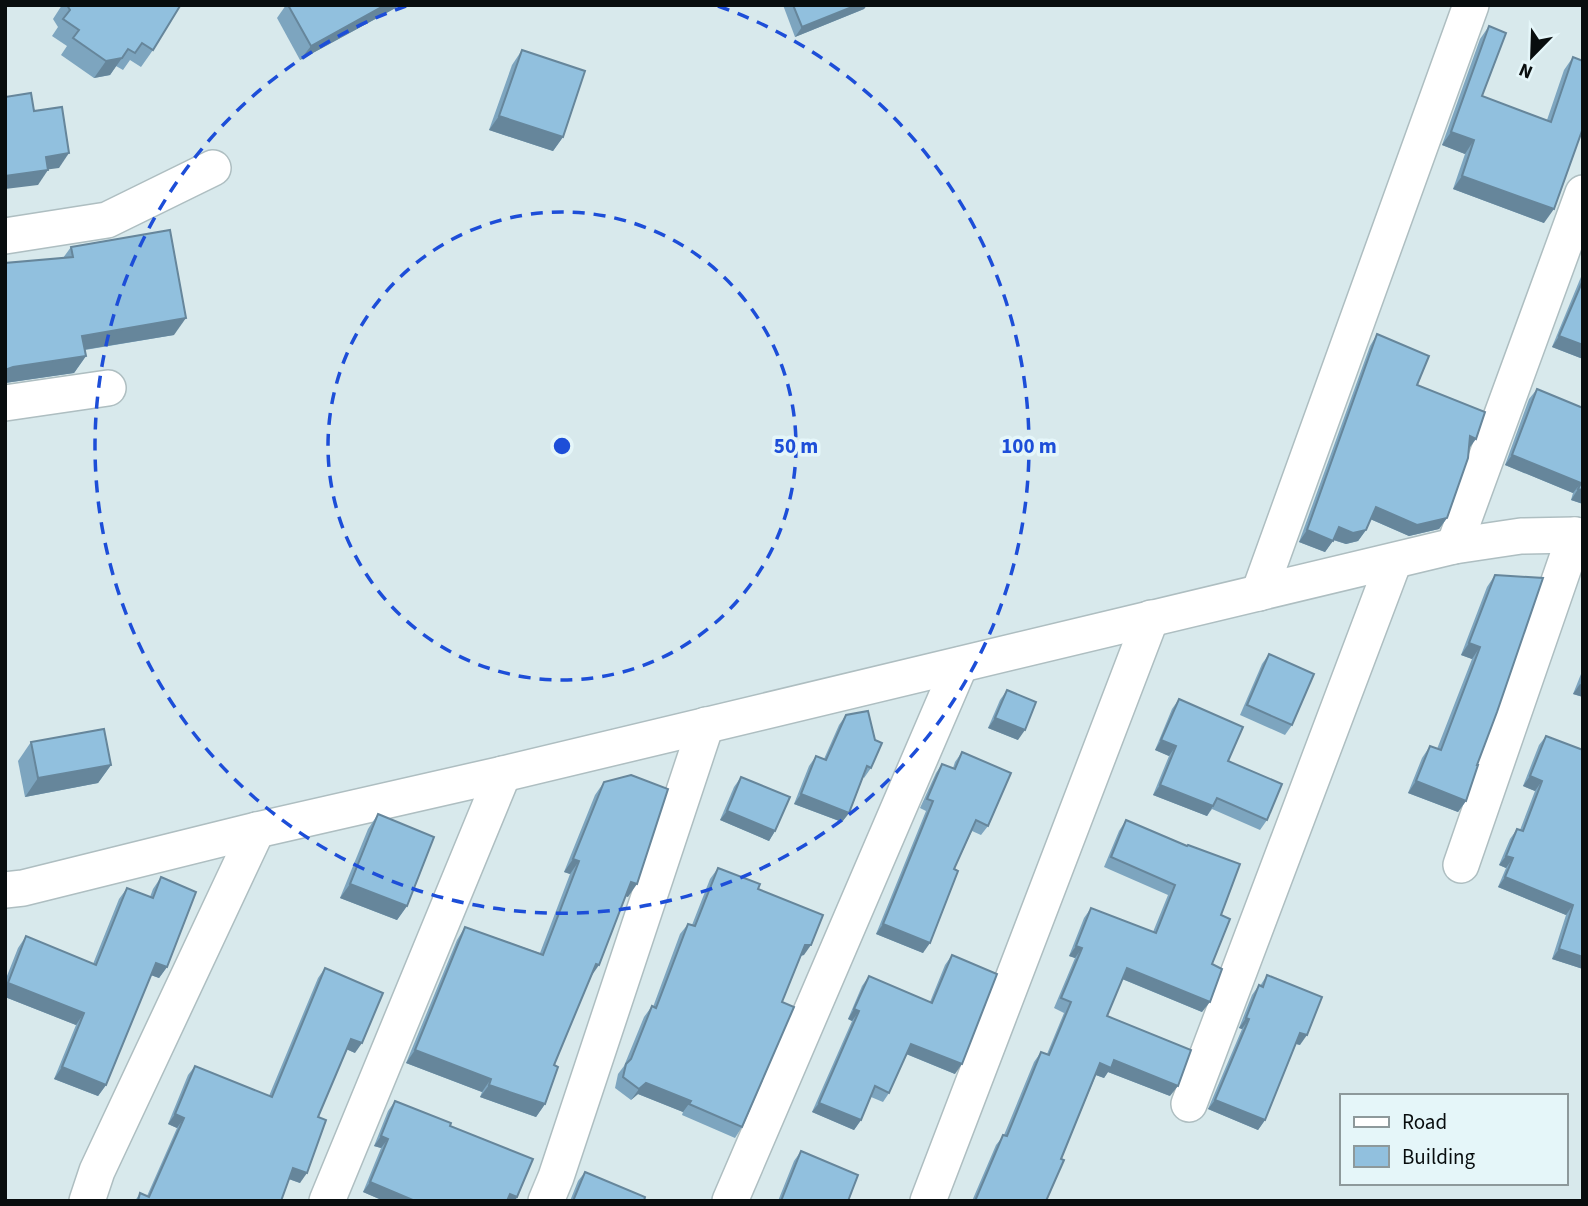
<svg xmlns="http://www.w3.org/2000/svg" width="1588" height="1206" font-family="'Source Sans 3',sans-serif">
<rect width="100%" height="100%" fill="#d8e9ec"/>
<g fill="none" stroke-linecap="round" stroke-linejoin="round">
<g stroke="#aebec1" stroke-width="38">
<g id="minor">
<polyline points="5,236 107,220 213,168"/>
<polyline points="5,403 108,388"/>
<polyline points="1454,546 1583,193"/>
<polyline points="1259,593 1471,5"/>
<polyline points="1461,865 1575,535"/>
<polyline points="5,890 23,888 257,830 503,774 1454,546 1521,536 1575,535 1583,538"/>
<polyline points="1189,1104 1394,561"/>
<polyline points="87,1201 97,1171 257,830"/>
<polyline points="327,1201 503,774"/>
<polyline points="546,1201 556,1177 706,725"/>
<polyline points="730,1201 960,665"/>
<polyline points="928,1201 1151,618"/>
</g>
</g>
<use href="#minor" stroke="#fff" stroke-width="35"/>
</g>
<g fill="#7da5bf">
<polygon points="62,5 178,5 153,50 141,67 130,60 123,70 116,66 110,75 94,78 61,55 67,46 52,36 58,27 53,19"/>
<polygon points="286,5 401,5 300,60 277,18"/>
<polygon points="783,5 867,5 864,9 795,37"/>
<polygon points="1489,26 1482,96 1547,120 1564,70 1573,57 1544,223 1453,189 1465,154 1442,145 1480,39"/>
<polygon points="522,50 563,137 553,151 489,130 512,65"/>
<polygon points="71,247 174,335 85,350 86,356 74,373 5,383 5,263 63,258"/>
<polygon points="1583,272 1583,359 1552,347"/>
<polygon points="1377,334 1417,385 1469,448 1447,518 1439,529 1409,536 1370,519 1366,530 1358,541 1346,544 1333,540 1325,552 1299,542 1370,346"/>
<polygon points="1537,389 1583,408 1583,504 1571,500 1573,493 1505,465 1529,399"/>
<polygon points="1495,575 1477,765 1466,801 1458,812 1408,793 1422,758 1430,746 1437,749 1472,659 1461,655 1487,587"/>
<polygon points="1269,654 1292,725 1285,735 1240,715 1262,664"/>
<polygon points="1583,669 1583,697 1573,694"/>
<polygon points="1007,690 1018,740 988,728 1000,700"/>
<polygon points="1179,699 1228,761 1267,820 1260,830 1212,809 1207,816 1153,795 1169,756 1155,750 1172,709"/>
<polygon points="846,715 871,768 864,778 863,777 849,813 842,822 794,804 809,766 816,756 824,759 839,725"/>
<polygon points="1546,736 1583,969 1552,959 1566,915 1498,887 1506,868 1499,865 1510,839 1517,829 1520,830 1535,791 1523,786 1539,745"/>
<polygon points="31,742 111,765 98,783 25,797 18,761"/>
<polygon points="962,752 988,826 981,835 972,831 954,869 923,953 876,934 926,811 920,808 936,773 942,764 953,768 955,762"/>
<polygon points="741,777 775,831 769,841 720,820 734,787"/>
<polygon points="604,782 628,897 626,896 590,978 554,1065 545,1104 536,1117 480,1097 482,1092 406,1063 457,940 465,927 540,953 570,874 564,872 595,795"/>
<polygon points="378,814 407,906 397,920 340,898 368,829"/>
<polygon points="1126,820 1221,915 1202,1012 1122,979 1107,1016 1170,1096 1108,1072 1104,1078 1096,1075 1061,1159 1046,1201 972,1201 996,1145 1004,1135 1034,1062 1041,1052 1047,1054 1064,1013 1054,1008 1075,958 1069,956 1084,918 1091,908 1153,932 1168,895 1104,867 1119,831"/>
<polygon points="718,868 758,889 804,955 801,956 782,1002 742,1127 735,1138 682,1115 683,1112 638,1094 631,1100 615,1088 618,1074 624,1066 644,1017 652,1006 653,1007 680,934 688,924 692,925 710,879"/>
<polygon points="161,877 167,967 159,978 151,975 106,1085 98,1096 54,1079 76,1025 5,997 5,981 18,948 26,936 93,964 119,899 127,888 150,897 153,889"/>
<polygon points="952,955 955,1074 906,1054 889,1093 883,1102 871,1097 861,1120 854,1130 812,1112 852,1021 848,1019 862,986 869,976 930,1002 945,965"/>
<polygon points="325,968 355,1053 346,1049 318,1117 300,1183 289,1179 281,1201 135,1201 140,1193 147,1196 177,1128 168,1124 188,1075 195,1066 269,1096 318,978"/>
<polygon points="1267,975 1300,1045 1296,1044 1265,1120 1258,1130 1208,1109 1242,1029 1239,1028 1252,995 1259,985 1260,986"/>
<polygon points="395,1101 450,1126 517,1197 515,1201 384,1201 363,1192 381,1148 374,1146 388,1111"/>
<polygon points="801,1151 848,1201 778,1201 794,1161"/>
<polygon points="585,1172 644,1201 570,1201 578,1181"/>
</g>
<g fill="#66869b">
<polygon points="385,5 401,5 300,60 311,46"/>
<polygon points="857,5 867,5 864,9 795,37 802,27"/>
<polygon points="122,58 110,75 94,78 106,61"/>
<polygon points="499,116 563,137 553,151 489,130"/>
<polygon points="1451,132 1474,140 1465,154 1442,145"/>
<polygon points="69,153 59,168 36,171 46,157"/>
<polygon points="48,170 38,185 5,189 5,176"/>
<polygon points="1462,176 1554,209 1544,223 1453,189"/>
<polygon points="186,318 174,335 70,352 82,336"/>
<polygon points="1559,336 1583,345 1583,359 1552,347"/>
<polygon points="86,356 74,373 5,383 5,370 13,367"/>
<polygon points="1470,436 1476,439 1468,450"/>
<polygon points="1512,455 1581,483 1573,493 1505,465"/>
<polygon points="1578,489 1583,490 1583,504 1571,500"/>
<polygon points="1376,507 1447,518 1439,529 1409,536 1368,518"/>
<polygon points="1339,527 1366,530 1358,541 1346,544 1331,539"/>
<polygon points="1307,530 1333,541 1325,552 1299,542"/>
<polygon points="1469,643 1480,647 1472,659 1461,655"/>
<polygon points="1580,684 1583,685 1583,697 1573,694"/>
<polygon points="995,718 1025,730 1018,740 988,728"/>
<polygon points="1161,740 1176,746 1169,756 1155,750"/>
<polygon points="111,765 98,783 25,797 38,778"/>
<polygon points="1530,776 1542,781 1535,791 1523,786"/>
<polygon points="1416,781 1466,801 1458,812 1408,793"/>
<polygon points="1160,785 1213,806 1207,816 1153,795"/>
<polygon points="801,794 849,813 842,822 794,804"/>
<polygon points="727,811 775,831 769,841 720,820"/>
<polygon points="1506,856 1513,858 1506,868 1499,865"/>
<polygon points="573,859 579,861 570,874 564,872"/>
<polygon points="1505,877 1573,905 1566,915 1498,887"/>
<polygon points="631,882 637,884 628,897 622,895"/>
<polygon points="350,884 407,906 397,920 340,898"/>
<polygon points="883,924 930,943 923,953 876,934"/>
<polygon points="805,945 811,945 804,955 797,956"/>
<polygon points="1076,946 1082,948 1075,958 1069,956"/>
<polygon points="1559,949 1583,957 1583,969 1552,959"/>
<polygon points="156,963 167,967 159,978 148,974"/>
<polygon points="596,964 599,965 590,978"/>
<polygon points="1127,968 1210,1002 1202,1012 1120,978"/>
<polygon points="8,983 84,1013 76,1025 5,997 5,987"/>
<polygon points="854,1009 859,1011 852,1021 848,1019"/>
<polygon points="1246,1018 1249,1019 1242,1029 1239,1028"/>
<polygon points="1300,1033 1307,1035 1300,1045 1293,1043"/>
<polygon points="351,1039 362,1043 355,1053 344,1048"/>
<polygon points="911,1044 962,1064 955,1074 904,1053"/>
<polygon points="415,1050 491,1079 482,1092 406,1063"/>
<polygon points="1114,1060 1178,1086 1170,1096 1108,1072 1104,1078 1093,1074 1100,1063"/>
<polygon points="62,1067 106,1085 98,1096 54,1079"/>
<polygon points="646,1083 691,1101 683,1112 638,1094 631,1100 639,1089"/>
<polygon points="489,1085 545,1104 536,1117 480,1097"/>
<polygon points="1215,1100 1265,1120 1258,1130 1208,1109"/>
<polygon points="819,1103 861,1120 854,1130 812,1112"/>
<polygon points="175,1114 184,1118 177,1128 168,1124"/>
<polygon points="381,1136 388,1139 381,1148 374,1146"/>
<polygon points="293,1168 307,1173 300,1183 286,1178"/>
<polygon points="370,1182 415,1201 384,1201 363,1192"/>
<polygon points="510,1194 517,1197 515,1201 506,1201"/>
</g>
<g fill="#91c0de" stroke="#66869b" stroke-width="2">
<polygon points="67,5 178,5 180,6 153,50 142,43 135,53 128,49 122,58 106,61 73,38 79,30 63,19 70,10"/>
<polygon points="288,5 385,5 311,46"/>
<polygon points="793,5 857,5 802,27"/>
<polygon points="1489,26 1506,33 1482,96 1551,122 1573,57 1583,61 1583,128 1554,209 1462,176 1474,140 1451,132"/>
<polygon points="522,50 585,71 563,137 499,116"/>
<polygon points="31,93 34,111 62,107 69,153 46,157 48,170 5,176 5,97"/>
<polygon points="170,230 186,318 82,336 86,356 13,367 5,370 5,263 73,257 71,247"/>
<polygon points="1583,280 1583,345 1559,336"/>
<polygon points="1377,334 1429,356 1417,385 1485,412 1476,439 1470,436 1468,458 1447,518 1417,525 1376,507 1366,530 1353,533 1339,527 1333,541 1307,530"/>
<polygon points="1537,389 1583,408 1583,490 1578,489 1581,483 1512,455"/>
<polygon points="1495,575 1543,578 1497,712 1477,765 1478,765 1466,801 1416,781 1430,746 1441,750 1480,647 1469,643"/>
<polygon points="1269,654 1314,674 1292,725 1247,705"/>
<polygon points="1007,690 1036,702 1025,730 995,718"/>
<polygon points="1179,699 1243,727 1228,761 1282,784 1267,820 1217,798 1213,806 1160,785 1176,746 1161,740"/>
<polygon points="868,711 875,740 882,743 871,768 867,766 849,813 801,794 816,756 826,760 846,715"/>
<polygon points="104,729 111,765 38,778 31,742"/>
<polygon points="1546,736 1583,750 1583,957 1559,949 1573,905 1505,877 1513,858 1506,856 1517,829 1523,831 1542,781 1530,776"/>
<polygon points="962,752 1011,773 988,826 976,820 954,869 958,871 930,943 883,924 933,801 927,799 942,764 955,769"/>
<polygon points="631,775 668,789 637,884 631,882 599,965 596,964 554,1065 558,1067 545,1104 489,1085 491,1079 415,1050 465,927 543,955 579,861 573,859 604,782"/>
<polygon points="741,777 790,797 775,831 727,811"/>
<polygon points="378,814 434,837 407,906 350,884"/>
<polygon points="1126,820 1187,846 1188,845 1240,864 1221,915 1230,919 1212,964 1222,969 1210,1002 1127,968 1107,1016 1191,1050 1178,1086 1114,1060 1111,1068 1100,1063 1061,1159 1064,1160 1046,1201 975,1201 1003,1135 1007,1136 1041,1052 1049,1055 1071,1002 1061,998 1082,948 1076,946 1091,908 1156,933 1175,885 1111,857"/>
<polygon points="718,868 760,884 758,889 823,915 811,945 805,945 782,1002 794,1007 742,1127 689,1104 691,1101 646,1083 639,1089 623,1077 626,1064 631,1059 652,1006 656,1008 688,924 695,926"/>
<polygon points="161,877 196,892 167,967 156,963 106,1085 62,1067 84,1013 8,983 26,936 96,965 127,888 153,898"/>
<polygon points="952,955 997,974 962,1064 911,1044 889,1093 875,1086 861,1120 819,1103 859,1011 854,1009 869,976 932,1003"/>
<polygon points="325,968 383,993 362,1043 351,1039 318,1117 326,1120 307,1173 293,1168 281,1201 138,1201 140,1193 149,1197 184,1118 175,1114 195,1066 272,1097"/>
<polygon points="1267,975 1322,997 1307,1035 1300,1033 1265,1120 1215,1100 1249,1019 1246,1018 1259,985 1263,987"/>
<polygon points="395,1101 451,1123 450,1126 533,1159 517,1197 510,1194 507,1201 415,1201 370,1182 388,1139 381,1136"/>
<polygon points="801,1151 858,1175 848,1201 781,1201"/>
<polygon points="585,1172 645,1197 644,1201 573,1201"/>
</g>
<g fill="none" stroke="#1d4ed8" stroke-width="3.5" stroke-dasharray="12 9">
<circle cx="562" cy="446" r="234"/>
<path d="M718 6A467 467 0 1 1 406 6"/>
</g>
<circle cx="562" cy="446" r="10" fill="#1d4ed8" stroke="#e5f6f9" stroke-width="3.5"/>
<g font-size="21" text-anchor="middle" font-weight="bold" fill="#1d4ed8" stroke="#e5f6f9" stroke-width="7" stroke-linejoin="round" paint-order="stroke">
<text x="796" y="453">50 m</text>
<text x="1029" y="453">100 m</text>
</g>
<rect width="1588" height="1206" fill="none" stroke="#080d0e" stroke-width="14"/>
<rect x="1340" y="1094" width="228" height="91" fill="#e5f6f9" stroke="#8d999b" stroke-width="2"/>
<rect x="1354" y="1117" width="35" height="10" fill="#ffffff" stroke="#8d999b" stroke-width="2"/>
<text x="1402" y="1129" font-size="21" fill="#080d0e">Road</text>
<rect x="1354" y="1146" width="35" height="21" fill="#91c0de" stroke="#8d999b" stroke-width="2"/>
<text x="1402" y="1164" font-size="21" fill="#080d0e">Building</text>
<g transform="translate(1532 56) rotate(203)" stroke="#e5f6f9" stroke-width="5" paint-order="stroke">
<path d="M0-5L12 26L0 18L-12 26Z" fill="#080d0e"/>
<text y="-10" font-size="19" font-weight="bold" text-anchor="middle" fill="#080d0e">N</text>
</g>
</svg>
